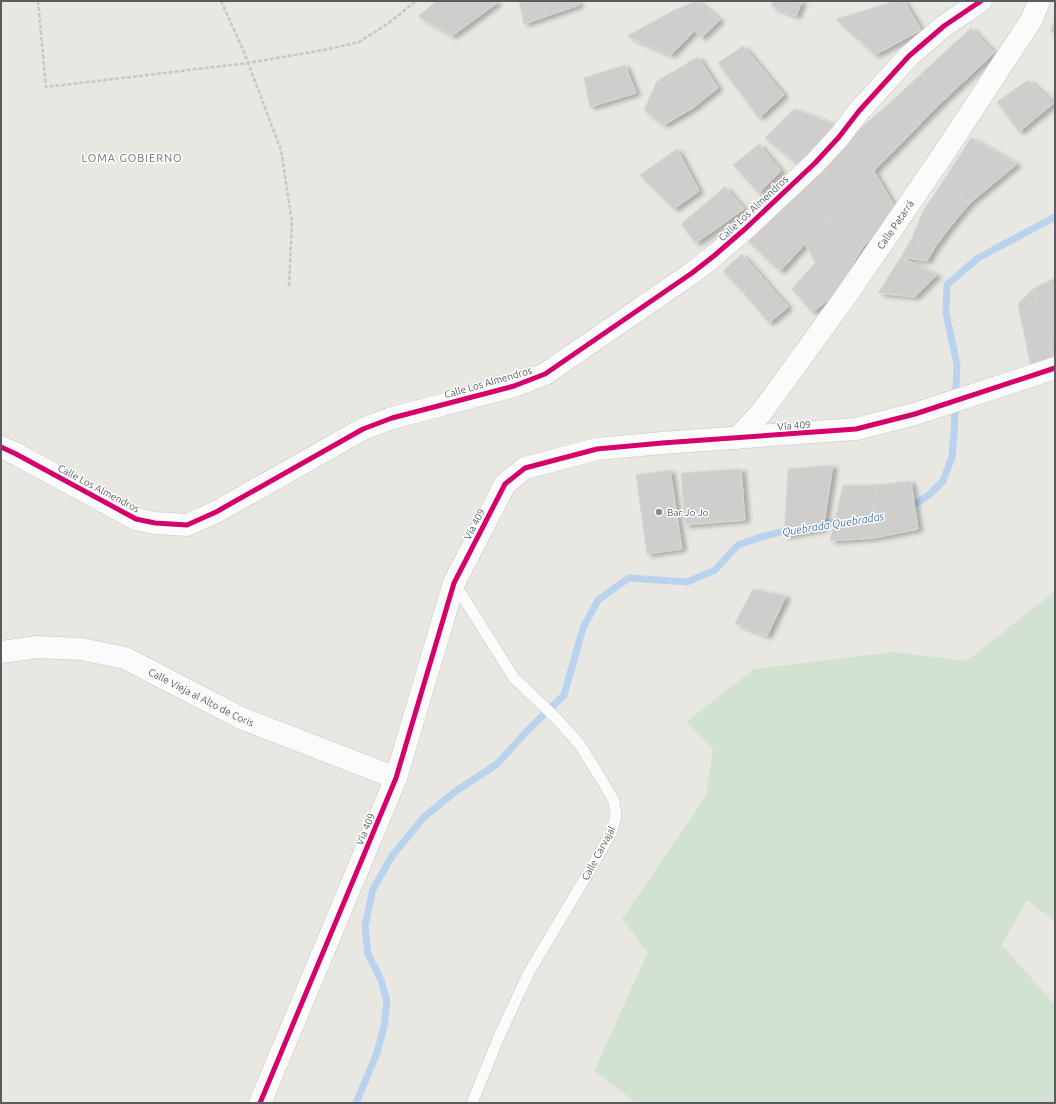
<svg xmlns="http://www.w3.org/2000/svg" width="1056" height="1104" font-family="Ubuntu,sans-serif">
<defs>
<filter id="shadow"><feDropShadow dx="4.5" dy="2.5" stdDeviation="2" flood-color="#0004"/></filter>
</defs>
<rect width="100%" height="100%" fill="#e8e7e2"/>
<polygon fill="#d1e3d0" points="1055,591 1055,922 1027,900 1002,945 1055,1005 1055,1103 637,1103 594,1071 648,952 622,919 706,796 713,749 686,722 754,669 894,652 967,661"/>
<g fill="none" stroke-linecap="round" stroke-linejoin="round">
<g stroke="#b9d3ef" stroke-width="7">
<polyline points="907,509 929,495 943,481 952,457 954,434 957,365 946,313 947,285 978,258 1055,217"/>
<polyline points="815,525 844,520"/>
<polyline points="356,1103 377,1053 384,1026 387,1002 381,980 368,954 365,926 373,889 392,856 424,817 456,791 497,764 528,730 564,695 583,628 598,600 629,578 687,582 715,570 738,545 758,538 793,529"/>
</g>
</g>
<g fill="#cfcecc" stroke="#d7d6d2" filter="url(#shadow)">
<polygon points="437,1 496,1 497,3 452,36 418,16"/>
<polygon points="519,1 578,1 579,5 524,24"/>
<polygon points="697,1 720,20 701,38 675,10"/>
<polygon points="773,1 802,1 796,16 771,6"/>
<polygon points="896,1 904,1 921,30 875,55 836,19"/>
<polygon points="675,10 695,30 671,55 627,36"/>
<polygon points="1055,19 1055,33 1050,31"/>
<polygon points="971,28 994,53 945,99 921,74"/>
<polygon points="743,46 784,95 759,118 718,63"/>
<polygon points="698,57 718,88 693,108 657,81"/>
<polygon points="625,65 636,93 590,107 584,78"/>
<polygon points="921,74 945,99 921,123 894,99"/>
<polygon points="1028,80 1054,103 1019,132 997,102"/>
<polygon points="657,81 693,108 664,125 644,110"/>
<polygon points="894,99 921,123 874,171 845,142"/>
<polygon points="794,109 839,126 799,165 765,138"/>
<polygon points="971,138 1017,164 970,203 938,189"/>
<polygon points="845,142 874,171 849,198 818,167"/>
<polygon points="759,144 781,171 759,193 733,165"/>
<polygon points="677,149 699,191 674,209 640,175"/>
<polygon points="818,167 849,198 827,219 796,190"/>
<polygon points="874,171 897,211 862,248 827,219 849,198"/>
<polygon points="725,187 744,209 696,243 681,224"/>
<polygon points="938,189 970,203 950,227 923,211"/>
<polygon points="796,190 827,219 805,244 773,214"/>
<polygon points="923,211 950,227 935,247 912,238"/>
<polygon points="773,214 805,244 780,271 747,240"/>
<polygon points="827,219 862,248 834,296 805,244"/>
<polygon points="912,238 935,247 927,261 901,257"/>
<polygon points="742,254 761,276 743,292 723,271"/>
<polygon points="901,257 937,275 915,297 878,293"/>
<polygon points="815,263 834,296 812,312 792,289"/>
<polygon points="761,276 788,307 769,323 743,292"/>
<polygon points="1055,278 1055,356 1052,357 1033,289"/>
<polygon points="1033,289 1052,357 1031,367 1018,304"/>
<polygon points="833,465 823,529 784,536 788,469"/>
<polygon points="741,469 745,520 685,525 681,473"/>
<polygon points="670,470 682,549 647,554 636,475"/>
<polygon points="911,481 918,529 874,538 875,485"/>
<polygon points="843,485 875,485 874,538 830,541"/>
<polygon points="753,589 786,596 767,636 735,623"/>
</g>
<g fill="none" stroke-linecap="round" stroke-linejoin="round">
<g stroke="#c5c5c5" stroke-width="12">
<polyline id="lane" points="455,584 514,678 557,719 580,745 603,782 614,801 616,816 612,831 597,858 528,974 498,1039 472,1103"/>
</g>
<g stroke="#c5c5c5" stroke-width="23">
<g id="street">
<path id="s1" d="M737,438l24,-25 85,-117 98,-143 88,-134 7,-18"/>
<polyline points="1,447 16,454 136,519 155,523 187,525 216,512 363,429 392,418 514,386 545,374 692,273 715,255 745,229 815,163 839,137 859,111 909,56 944,26 981,1"/>
<path id="s2" d="M1,652l37,-5 43,2 44,9 116,60 155,60"/>
</g>
</g>
<g stroke="#c5c5c4" stroke-width="23">
<polyline id="secondary" points="260,1103 396,778 454,583 505,484 525,468 597,449 662,443 856,429 915,414 1055,368"/>
</g>
<g stroke="#c4c8c6" stroke-width="2.5" stroke-dasharray="4 2" stroke-linecap="butt">
<polyline points="38,1 46,87 248,63 329,49 359,42 386,25 416,1"/>
<polyline points="221,1 244,52 281,150 292,222 289,286"/>
</g>
<use href="#lane" stroke="#fcfbfb" stroke-width="11"/>
<use href="#street" stroke="#fcfbfb" stroke-width="22"/>
<use href="#secondary" stroke="#fcfbfb" stroke-width="22"/>
<g stroke="#fff" stroke-width="8">
<g id="cycleway">
<polyline points="1,447 16,454 136,519 155,523 187,525 216,512 363,429 392,418 514,386 545,374 692,273 715,255 745,229 815,163 839,137 859,111 909,56 944,26 981,1"/>
<polyline points="260,1103 396,778 454,583 505,484 525,468 597,449 662,443 856,429 915,414 1055,368"/>
</g>
</g>
<use href="#cycleway" stroke="#d6006c" stroke-width="5"/>
</g>
<circle fill="#8b8c8e" stroke="#fff" stroke-width="1.5" cx="659" cy="512" r="4"/>
<g text-anchor="middle" stroke-width="3" stroke-linejoin="round" paint-order="stroke">
<g font-size="10" fill="#595b60" stroke="#fff">
<text transform="translate(753 208) rotate(-43)" y="4">Calle Los Almendros</text>
<text dy="4" stroke="none"><textPath href="#s1" startOffset="266">Calle Patarrá</textPath></text>
<text transform="translate(488 382) rotate(-16)" y="4">Calle Los Almendros</text>
<text transform="translate(794 425) rotate(-4)" y="4">Vía 409</text>
<text transform="translate(99 488) rotate(28)" y="4">Calle Los Almendros</text>
<text transform="translate(474 524) rotate(-63)" y="4">Vía 409</text>
<text dy="4" stroke="none"><textPath href="#s2" startOffset="211">Calle Vieja al Alto de Coris</textPath></text>
<text transform="translate(365 829) rotate(-67)" y="4">Vía 409</text>
<text transform="translate(598 853) rotate(-62)" y="4">Calle Carvajal</text>
</g>
<g font-size="10" fill="#595b60" stroke="#fff" text-anchor="start">
<text x="667" y="516">Bar Jo Jo</text>
</g>
<g font-size="11" letter-spacing="1" fill="#6a6d72" stroke="#fff">
<text x="132" y="162">LOMA GOBIERNO</text>
</g>
<g font-size="11" font-style="italic" fill="#4c76b5" stroke="#fff">
<text transform="translate(833 524) rotate(-9)" y="4">Quebrada Quebradas</text>
</g>
</g>
<rect width="1056" height="1104" fill="none" stroke="#595b60" stroke-width="4"/>
</svg>
